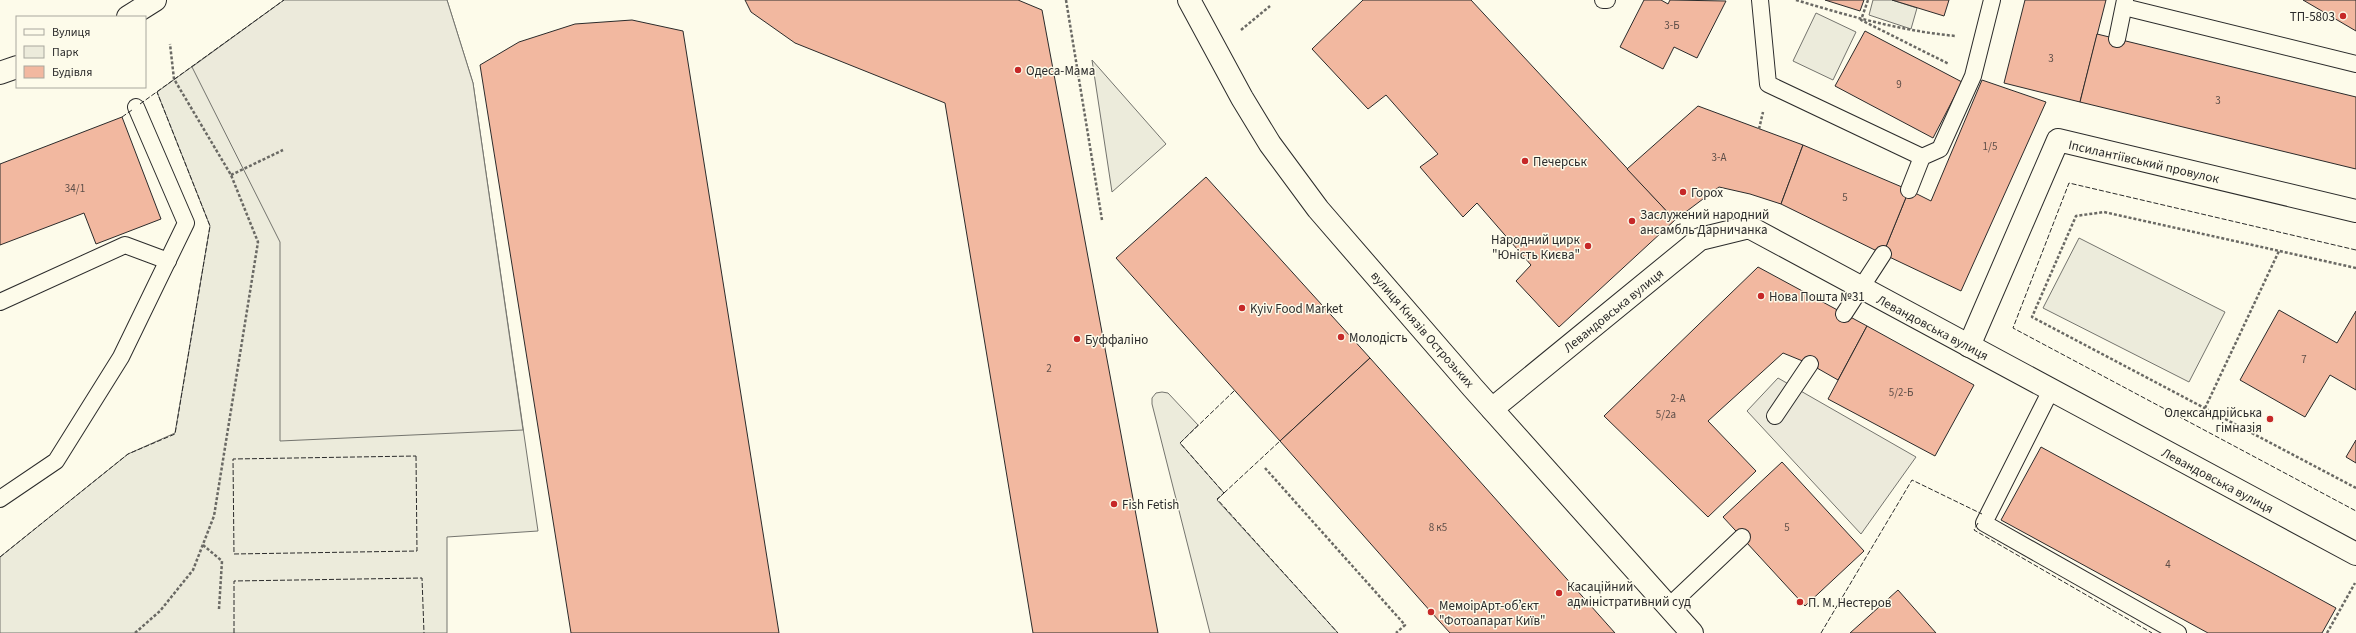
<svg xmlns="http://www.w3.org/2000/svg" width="2356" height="633" font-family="'Source Sans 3',sans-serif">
<rect width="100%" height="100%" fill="#fdfbea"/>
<g fill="#ecebdb" stroke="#74746e">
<polygon points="284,0 447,0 473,83 538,531 447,537 447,633 0,633 0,557 128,454 175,433 210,226 157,92"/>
<polygon points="1873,0 1892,0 1917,8 1911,29 1869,15"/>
<polygon points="1816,13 1856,32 1833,80 1793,61"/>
<polygon points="1092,60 1166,144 1112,192"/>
<polygon points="2079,238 2225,312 2189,382 2043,308"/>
<polygon points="1162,392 1168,393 1198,425 1180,443 1224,493 1217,500 1338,633 1210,633 1152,404 1152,398 1156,393"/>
</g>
<g fill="#eceadb" stroke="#74746e">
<polygon points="284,0 447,0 473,83 523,430 280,441 280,242 192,67"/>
<polygon points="1778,378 1916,457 1861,534 1747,411"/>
</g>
<g fill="#f2b8a0" stroke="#2b2b2b">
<polygon points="745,0 1018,0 1042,10 1158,633 1033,633 945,103 795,43 751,12"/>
<polygon points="1363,0 1471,0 1675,220 1559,327 1516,281 1531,265 1477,203 1463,217 1420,167 1438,154 1386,95 1368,109 1312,49"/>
<polygon points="1644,0 1661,0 1668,4 1670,0 1726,1 1697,58 1674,47 1663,69 1620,47"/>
<polygon points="1825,0 1864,0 1860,11"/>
<polygon points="1892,0 1949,0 1944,16"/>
<polygon points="2025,0 2106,0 2080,102 2004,83"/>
<polygon points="2303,0 2356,0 2356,31"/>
<polygon points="632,20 683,31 779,633 571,633 480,65 519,42 575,24"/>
<polygon points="1865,31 1962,82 1933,138 1835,86"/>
<polygon points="2097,34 2356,97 2356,169 2080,102"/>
<polygon points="1982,80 2046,102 1961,291 1883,254 1909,190 1931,201"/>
<polygon points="1698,106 1803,145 1781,204 1750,194 1719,187 1675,220 1627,169"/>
<polygon points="122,117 161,219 96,244 84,213 0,245 0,164"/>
<polygon points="1803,145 1909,190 1883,254 1781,204"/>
<polygon points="1206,177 1370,358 1280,441 1116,258"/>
<polygon points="1758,267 1867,326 1838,380 1810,364 1783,353 1708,421 1756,471 1708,517 1604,416"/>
<polygon points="2279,310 2337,343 2356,311 2356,390 2330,375 2305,417 2240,380"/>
<polygon points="1867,326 1974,385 1935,456 1828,399"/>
<polygon points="1370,358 1615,633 1450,633 1431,612 1280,441"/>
<polygon points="2356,440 2356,463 2346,457"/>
<polygon points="2041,447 2336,608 2322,633 2208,633 2001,520"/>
<polygon points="1782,462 1864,551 1805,606 1723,517"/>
<polygon points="1898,590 1936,633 1850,633"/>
</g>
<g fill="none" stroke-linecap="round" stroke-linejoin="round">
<g stroke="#2b2b2b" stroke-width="18">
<g id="lane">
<polyline points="1603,0 1607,0"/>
<polyline points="1760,0 1768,84 1922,157"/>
<polyline points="2124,7 2356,64"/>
<polyline points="2117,39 2125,0"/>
<polyline points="1909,190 1922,157 1940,149 1973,76 1992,0"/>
<polyline points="0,302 125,245 168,261"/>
<polyline points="1844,314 1883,254"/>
<polyline points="2051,390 1984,523 2178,633"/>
<polyline points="1775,416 1810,364"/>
<polyline points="0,499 56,461 121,357 186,223 136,107"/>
<polyline points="1668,607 1742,537"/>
</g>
</g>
<g stroke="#2b2b2b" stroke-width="24">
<g id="street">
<polyline points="1969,346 2058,140 2356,211"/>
<polyline points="1492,409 1700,239 1749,227 2356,554"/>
</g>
</g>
<g stroke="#2b2b2b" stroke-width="24">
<g id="secondary">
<polyline points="1189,0 1242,98 1270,144 1318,209 1473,388 1692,633"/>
<polyline points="128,17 155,0"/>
<polyline points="0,73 17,67"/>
</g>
</g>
<g stroke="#6a6964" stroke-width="2.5" stroke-dasharray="3 2" stroke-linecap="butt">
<polyline points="1066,0 1102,220"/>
<path d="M1796,0c53,16 105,31 160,36"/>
<polyline points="1868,0 1861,20 1949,64"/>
<polyline points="1241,30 1270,6"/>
<polyline points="1759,129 1763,112"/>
<polyline points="231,175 283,150"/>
<polyline points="2356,268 2104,212 2076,216 2032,317 2356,488"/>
<polyline points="2205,408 2279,251"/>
<polyline points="1265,468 1405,625 1396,633"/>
<polyline points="203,545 222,561 219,609"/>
<polyline points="135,633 160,611 193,570 214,516 258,242 231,175 174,79 170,44"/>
<polyline points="2327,633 2355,583"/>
</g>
<use href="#lane" stroke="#fdfbea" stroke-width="16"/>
<use href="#street" stroke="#fdfbea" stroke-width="22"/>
<use href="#secondary" stroke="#fdfbea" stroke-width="22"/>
<g stroke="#2b2b2b" stroke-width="1" stroke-dasharray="5 2" stroke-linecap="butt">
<polyline points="140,104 284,0"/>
<polyline points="122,117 132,110"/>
<polyline points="2356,250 2069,183 2013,328 2356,511"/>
<polyline points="1234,391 1180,443 1224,493 1217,499 1338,633"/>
<polygon points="416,456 417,551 234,554 233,459"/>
<polyline points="1224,493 1280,441"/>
<polyline points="1978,523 1974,530 2152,633"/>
<polyline points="0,557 128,454 175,434 210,226 157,92"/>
<polyline points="234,633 234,581 422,578 424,633"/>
<polyline points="1821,633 1912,480 1982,514"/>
</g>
</g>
<g fill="#c62828" stroke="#fdfbea" stroke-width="1.5">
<circle cx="2343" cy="16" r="4"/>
<circle cx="1018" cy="70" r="4"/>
<circle cx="1525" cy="161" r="4"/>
<circle cx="1683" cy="192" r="4"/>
<circle cx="1632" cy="221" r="4"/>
<circle cx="1588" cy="246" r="4"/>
<circle cx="1761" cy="296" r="4"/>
<circle cx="1242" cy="308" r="4"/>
<circle cx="1341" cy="337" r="4"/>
<circle cx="1077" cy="339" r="4"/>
<circle cx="2270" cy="419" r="4"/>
<circle cx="1114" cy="504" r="4"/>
<circle cx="1559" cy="593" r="4"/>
<circle cx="1800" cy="602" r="4"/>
<circle cx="1431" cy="612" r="4"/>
</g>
<g text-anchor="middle" stroke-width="3" stroke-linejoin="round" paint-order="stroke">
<g font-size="11" fill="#5d4e48">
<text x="1672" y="29">3-Б</text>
<text x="2051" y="62">3</text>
<text x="1899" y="88">9</text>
<text x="2218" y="104">3</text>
<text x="1990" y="150">1/5</text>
<text x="1719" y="161">3-А</text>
<text x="75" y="192">34/1</text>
<text x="1845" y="201">5</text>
<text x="2304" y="363">7</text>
<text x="1049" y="372">2</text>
<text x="1901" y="396">5/2-Б</text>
<text x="1678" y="402">2-А</text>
<text x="1666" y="418">5/2а</text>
<text x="1438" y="531">8 к5</text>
<text x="1787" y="531">5</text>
<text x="2168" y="568">4</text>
</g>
<g font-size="13" fill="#2b2b2b" stroke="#fdfbea" text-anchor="start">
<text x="2335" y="21" text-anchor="end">ТП-5803</text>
<text x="1026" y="75">Одеса-Мама</text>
<text x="1533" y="166">Печерськ</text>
<text x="1691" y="197">Горох</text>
<text x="1640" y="219">Заслужений народний<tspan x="1640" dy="15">ансамбль Дарничанка</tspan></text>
<text x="1580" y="244" text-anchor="end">Народний цирк<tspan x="1580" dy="15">"Юність Києва"</tspan></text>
<text x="1769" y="301">Нова Пошта №31</text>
<text x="1250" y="313">Kyiv Food Market</text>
<text x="1349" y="342">Молодiсть</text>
<text x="1085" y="344">Буффаліно</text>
<text x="2262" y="417" text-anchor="end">Олександрійська<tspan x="2262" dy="15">гімназія</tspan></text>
<text x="1122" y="509">Fish Fetish</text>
<text x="1567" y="591">Касаційний<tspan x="1567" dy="15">адміністративний суд</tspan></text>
<text x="1808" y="607">П. М. Нестеров</text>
<text x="1439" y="610">МемоірАрт-обʼєкт<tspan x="1439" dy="15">"Фотоапарат Київ"</tspan></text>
</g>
<g font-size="13" fill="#2b2b2b" stroke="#fdfbea">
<text transform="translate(2144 161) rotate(13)" y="5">Іпсилантіївський провулок</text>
<text transform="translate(1613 310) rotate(-39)" y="5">Левандовська вулиця</text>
<text transform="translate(1933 327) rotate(28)" y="5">Левандовська вулиця</text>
<text transform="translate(1423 329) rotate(49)" y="5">вулиця Князів Острозьких</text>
<text transform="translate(2218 480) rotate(28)" y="5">Левандовська вулиця</text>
</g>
</g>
<rect x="16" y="16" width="130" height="72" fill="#fdfbea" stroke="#a9a89e"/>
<rect x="24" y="29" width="20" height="6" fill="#fdfbea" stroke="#a9a89e"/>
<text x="52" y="36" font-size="12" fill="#2b2b2b">Вулиця</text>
<rect x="24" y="46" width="20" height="12" fill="#ecebdb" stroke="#a9a89e"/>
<text x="52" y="56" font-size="12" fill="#2b2b2b">Парк</text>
<rect x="24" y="66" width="20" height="12" fill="#f2b8a0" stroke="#a9a89e"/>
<text x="52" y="76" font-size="12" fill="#2b2b2b">Будівля</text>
</svg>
